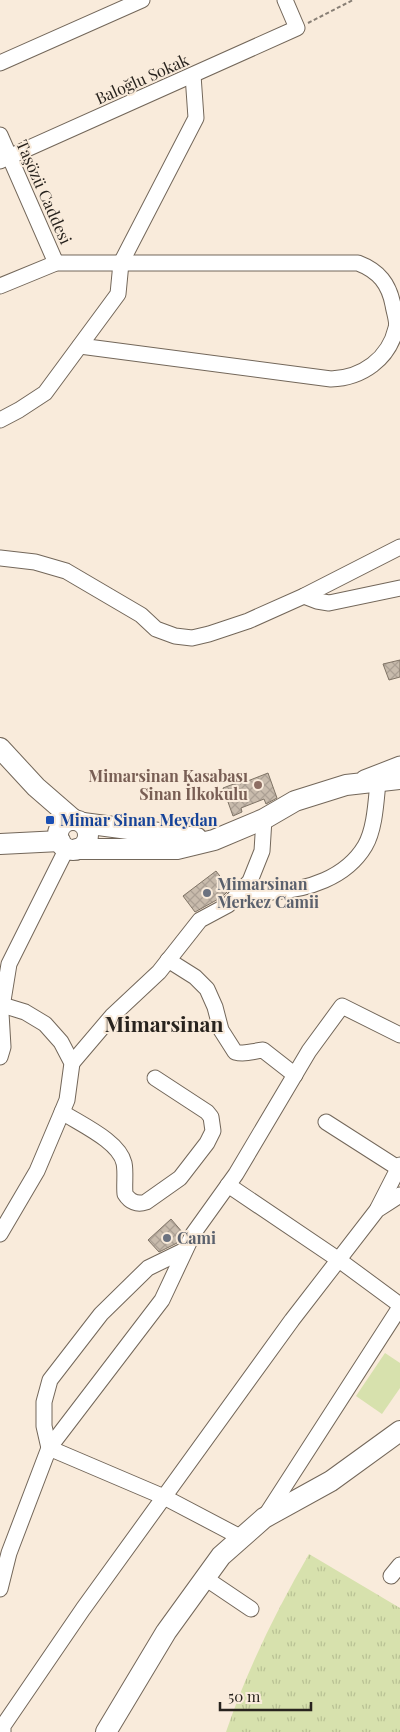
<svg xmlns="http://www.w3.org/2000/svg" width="400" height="1732" font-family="'Playfair Display',serif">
<defs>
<pattern id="grass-tufts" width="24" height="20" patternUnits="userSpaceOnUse" patternTransform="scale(1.25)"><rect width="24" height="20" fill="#d7e1ad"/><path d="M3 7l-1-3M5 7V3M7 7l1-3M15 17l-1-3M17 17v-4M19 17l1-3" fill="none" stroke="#b9c194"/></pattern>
<pattern id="building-cross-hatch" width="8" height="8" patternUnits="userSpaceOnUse" patternTransform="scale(1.25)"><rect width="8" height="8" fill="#c8bbac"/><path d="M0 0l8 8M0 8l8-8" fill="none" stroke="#aca094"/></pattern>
</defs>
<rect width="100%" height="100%" fill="#f9ebdb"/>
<path fill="url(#grass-tufts)" d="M309,1554l91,54v124h-174c21,-62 50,-121 83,-178z"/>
<polygon fill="#d7e1ad" points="385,1353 400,1363 400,1388 382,1414 356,1396"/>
<g fill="url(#building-cross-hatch)" stroke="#807466">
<polygon points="400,660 400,677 389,680 383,664"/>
<polygon points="268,773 277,798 266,804 264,799 241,808 242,812 233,816 223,788 239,782 240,784"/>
<polygon points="216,871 230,889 222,897 195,912 183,896"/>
<polygon points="171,1219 183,1233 177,1243 159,1252 148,1240"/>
</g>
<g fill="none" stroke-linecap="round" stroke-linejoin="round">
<g stroke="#73675a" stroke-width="17">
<g id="street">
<polyline points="0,63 142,0"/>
<polyline points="0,135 56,263"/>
<polyline points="0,161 297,28 285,0"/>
<path d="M0,286l56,-23h302c21,8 31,21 35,42 1,7 5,17 3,23 -7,31 -34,50 -65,51l-251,-33"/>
<polyline points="0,420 19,410 45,393 118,294 121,263 196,118 193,75"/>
<polyline points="0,558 35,562 66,571 141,615 156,629 175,636 192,638 209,634 248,621 304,596 400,547"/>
<polyline points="304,596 317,601 329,603 400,588"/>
<polyline points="364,778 400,764"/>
<path d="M241,890c11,1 21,3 31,2 35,-2 74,-14 93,-46 10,-17 11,-45 13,-64"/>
<path d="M168,960l27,17 12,12 8,18 6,23 14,22c11,3 17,-1 28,-2l32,25"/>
<polyline points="0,1057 3,1047 1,1013 9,964 67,848"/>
<polyline points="72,1063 112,1016 159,972 200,920 228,905 250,881 262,851 264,819"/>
<path d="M62,1112c18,12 57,29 62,51 2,9 0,21 1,31 5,8 12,11 21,8l34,-24 27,-35 6,-12 -2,-14 -4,-5 -52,-34"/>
<polyline points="326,1122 398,1168"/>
<polyline points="228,1185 339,1260 400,1305"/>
<polyline points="378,1208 400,1165"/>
<polyline points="0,1234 37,1171 62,1112 67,1100 72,1063 61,1042 45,1024 25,1012 2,1005"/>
<polyline points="49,1448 162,1300 193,1234 236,1174 309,1051 342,1006 400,1035"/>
<polyline points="49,1448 44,1426 44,1402 50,1380 101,1314 148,1268 185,1250"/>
<polyline points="264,1518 400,1307"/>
<polyline points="391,1576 400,1565"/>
<polyline points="205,1578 251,1609"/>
<polyline points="0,1589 9,1553 49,1448 164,1497 242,1538"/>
<polyline points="3,1732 3,1726 83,1609 292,1320 377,1210 400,1195"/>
</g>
</g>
<g stroke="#73675a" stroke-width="22">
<g id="secondary">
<polyline points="0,748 36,787 74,820"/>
<circle cx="73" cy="835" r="15"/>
<polyline points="83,823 197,838"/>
<polyline points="0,844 60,841"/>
<polyline points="77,849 177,849 214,840 264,819 295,801 346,785 400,779"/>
<polyline points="106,1732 166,1632 221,1556 264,1518 331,1481 400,1431"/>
</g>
</g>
<polyline stroke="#887f75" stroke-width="2" stroke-dasharray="4 2.5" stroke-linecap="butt" points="308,23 353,0"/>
<use href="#street" stroke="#fff" stroke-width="15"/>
<use href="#secondary" stroke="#fff" stroke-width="20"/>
</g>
<circle fill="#8d6e63" stroke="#f9ebdb" stroke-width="2" cx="258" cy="785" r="5"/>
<rect fill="#1a4fb4" stroke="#f9ebdb" stroke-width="2" x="45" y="815" width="10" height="10" rx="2.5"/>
<g fill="#6b7280" stroke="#f9ebdb" stroke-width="2">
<circle cx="207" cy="893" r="5"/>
<circle cx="167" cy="1238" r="5"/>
</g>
<g text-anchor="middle" stroke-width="4" stroke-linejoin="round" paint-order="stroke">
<g font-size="16" fill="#28231e" stroke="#f9ebdb">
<text transform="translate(142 79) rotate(-24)" y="6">Baloğlu Sokak</text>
<text transform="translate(44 192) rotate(66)" y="6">Taşözü Caddesi</text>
</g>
<g font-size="16" font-weight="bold" fill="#785e54" stroke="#f9ebdb" text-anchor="end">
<text x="248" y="782">Mimarsinan Kasabası<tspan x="248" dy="18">Sinan İlkokulu</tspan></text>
</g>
<g font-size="16" font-weight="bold" fill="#164399" stroke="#f9ebdb" text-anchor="start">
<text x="60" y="826">Mimar Sinan Meydan</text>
</g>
<g font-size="16" font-weight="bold" fill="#5b616d" stroke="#f9ebdb" text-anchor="start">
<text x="217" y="890">Mimarsinan<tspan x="217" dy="18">Merkez Camii</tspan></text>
<text x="177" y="1244">Cami</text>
</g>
<g font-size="21" font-weight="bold" fill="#28231e" stroke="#f9ebdb">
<text x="164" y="1032">Mimarsinan</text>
</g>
</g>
<path d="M220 1702v8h91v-8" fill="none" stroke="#28231e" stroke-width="2.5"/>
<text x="228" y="1702" font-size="15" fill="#28231e" stroke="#f9ebdb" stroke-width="4" paint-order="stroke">50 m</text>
</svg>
